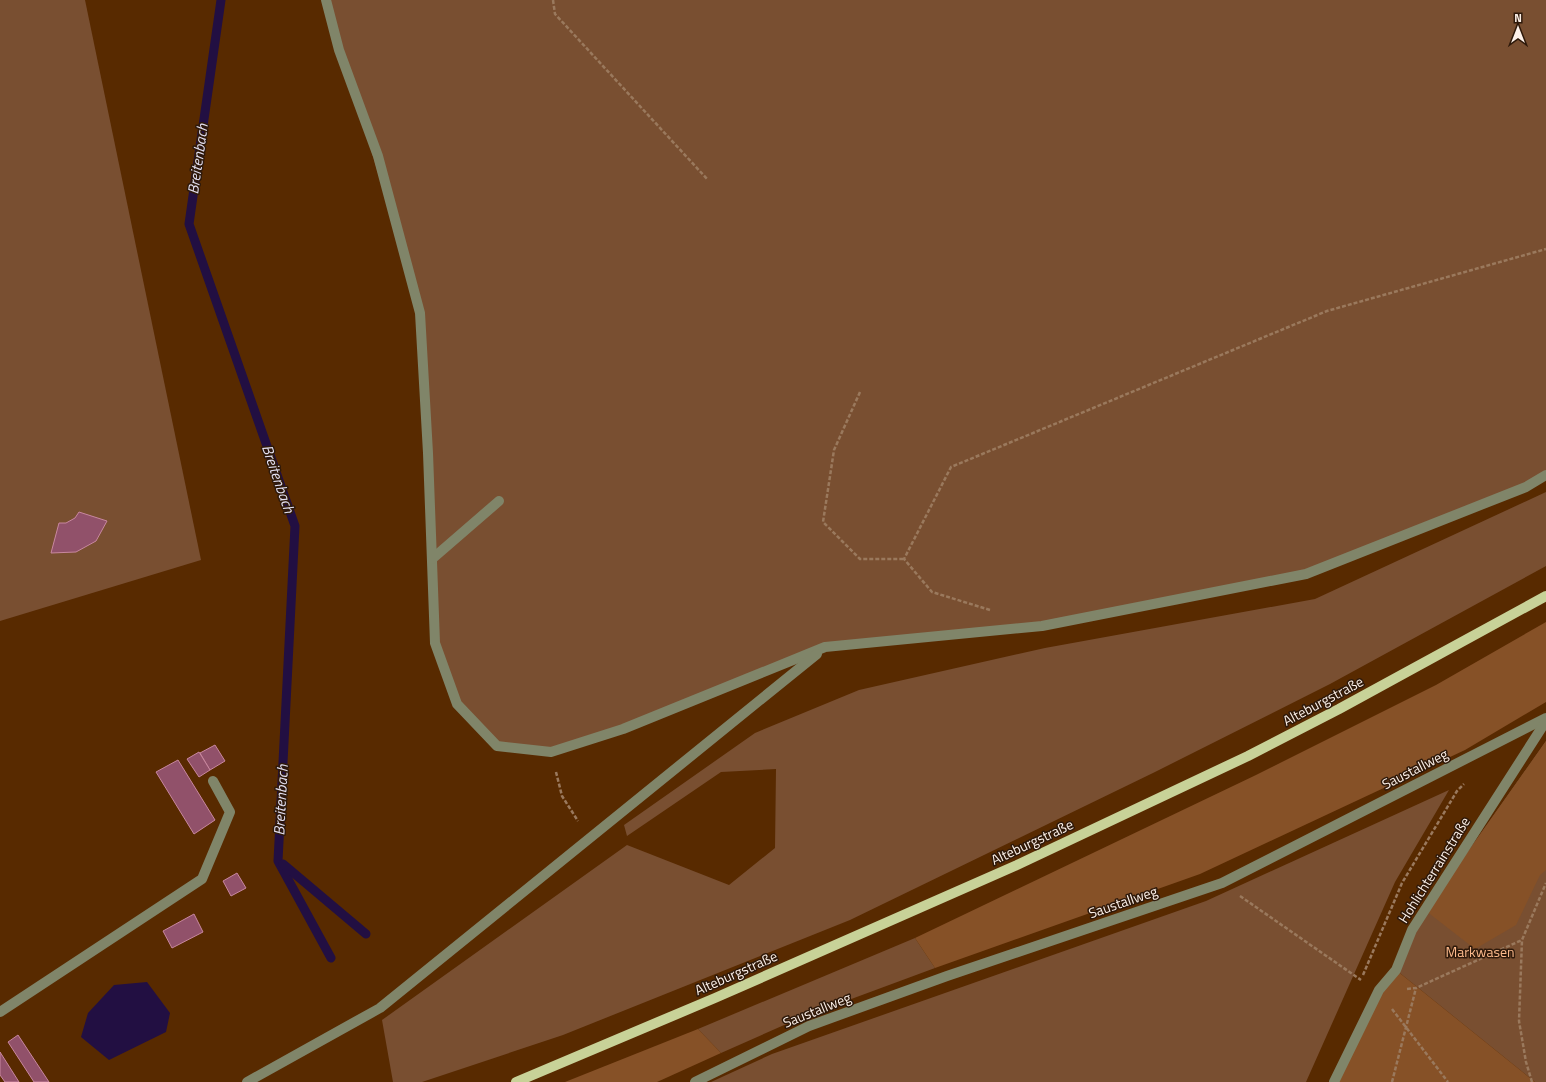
<svg xmlns="http://www.w3.org/2000/svg" width="1546" height="1082" font-family="'Titillium Web',sans-serif">
<rect width="100%" height="100%" fill="#582a00"/>
<g fill="#794f31">
<polygon points="0,0 85,0 201,560 0,621"/>
<polygon points="326,0 1546,0 1546,475 1306,574 1042,626 825,647 551,752 497,746 457,704 435,643 420,313"/>
<polygon points="1546,492 1546,566 1330,684 1155,772 850,920 563,1035 422,1082 393,1082 382,1020 627,845 729,885 775,848 776,769 721,772 627,836 624,825 755,733 859,690 1045,648 1315,599"/>
<polygon points="1546,741 1546,1082 1535,1082 1396,970 1426,911"/>
<polygon points="1449,790 1395,882 1306,1082 711,1082 772,1054 1206,901"/>
<polygon points="915,938 935,968 800,1018 721,1053 698,1029"/>
</g>
<g fill="#865127">
<polygon points="1546,622 1546,702 1465,750 1200,874 935,968 915,938 1256,775 1436,685"/>
<polygon points="1546,741 1546,870 1540,875 1516,925 1475,949 1426,911"/>
<polygon points="1396,970 1535,1082 1333,1082 1379,990"/>
<polygon points="698,1029 721,1053 657,1082 565,1082"/>
</g>
<polygon fill="#220f42" points="147,982 170,1013 166,1032 109,1060 81,1037 88,1013 114,985"/>
<g fill="none" stroke-linecap="round" stroke-linejoin="round">
<g stroke="#220f42" stroke-width="9">
<polyline points="221,0 189,224 295,526 278,861 331,958"/>
<polyline points="283,864 366,934"/>
</g>
</g>
<g fill="#91516a" stroke="#c8879f">
<polygon points="79,512 107,521 96,541 76,552 51,553 59,523 66,523 75,518"/>
<polygon points="215,745 225,761 210,770 200,753"/>
<polygon points="199,752 210,770 199,777 187,759"/>
<polygon points="178,760 215,820 194,834 156,772"/>
<polygon points="237,873 246,888 231,896 223,881"/>
<polygon points="194,914 203,932 172,948 163,931"/>
<polygon points="18,1035 49,1082 34,1082 8,1042"/>
<polygon points="0,1052 19,1082 5,1082 0,1075"/>
</g>
<g fill="none" stroke-linecap="round" stroke-linejoin="round">
<g stroke="#9a795d" stroke-width="2.5" stroke-dasharray="4 2" stroke-linecap="butt">
<polyline points="553,0 555,14 708,180"/>
<polyline points="860,392 834,450 823,522 860,559 904,559"/>
<polyline points="990,610 932,592 904,559 951,467 1327,311 1546,249"/>
<polyline points="556,772 562,796 578,821"/>
<polyline points="1240,896 1361,980"/>
<polyline points="1363,975 1402,883 1457,791 1464,784"/>
<polyline points="1407,989 1416,988 1522,940"/>
<polyline points="1392,1009 1448,1082"/>
<polyline points="1392,1082 1416,988"/>
<polyline points="1532,1082 1526,1062 1519,1021 1522,940 1546,883"/>
</g>
<g stroke="#808569" stroke-width="10">
<polyline points="326,0 339,50 378,156 420,313 428,453 435,643 457,704 497,746 551,752 623,729 825,647 1042,626 1306,574 1526,487 1546,475"/>
<polyline points="432,559 499,501"/>
<polyline points="0,1012 202,879 230,812 213,781"/>
<polyline points="247,1082 380,1008 817,654"/>
<polyline points="695,1082 809,1026 947,976 1222,883 1546,718"/>
<polyline points="1334,1082 1379,990 1396,970 1412,930 1546,721"/>
</g>
<polyline stroke="#c8d298" stroke-width="10" points="516,1082 715,998 1017,865 1248,756 1339,709 1546,596"/>
</g>
<g text-anchor="middle" stroke-width="3" stroke-linejoin="round" paint-order="stroke">
<g font-size="14" fill="#fdf1e9" stroke="#2e190a">
<text transform="translate(1323 701) rotate(-28)" y="5">Alteburgstraße</text>
<text transform="translate(1415 769) rotate(-27)" y="5">Saustallweg</text>
<text transform="translate(1032 842) rotate(-25)" y="5">Alteburgstraße</text>
<text transform="translate(1434 870) rotate(-58)" y="5">Hohlichterrainstraße</text>
<text transform="translate(1123 902) rotate(-19)" y="5">Saustallweg</text>
<text transform="translate(736 973) rotate(-24)" y="5">Alteburgstraße</text>
<text transform="translate(817 1010) rotate(-22)" y="5">Saustallweg</text>
</g>
<g font-size="14" fill="#fcba8c" stroke="#2e190a">
<text x="1480" y="957">Markwasen</text>
</g>
<g font-size="15" font-style="italic" fill="#e4e0f2" stroke="#2e190a">
<text transform="translate(198 159) rotate(-82)" y="5">Breitenbach</text>
<text transform="translate(278 479) rotate(71)" y="5">Breitenbach</text>
<text transform="translate(281 800) rotate(-87)" y="5">Breitenbach</text>
</g>
</g>
<g transform="translate(1518 28)" stroke="#2e190a" stroke-width="3" paint-order="stroke">
<path d="M0-3L7 15L0 10L-7 15Z" fill="#fdf1e9"/>
<text y="-6" font-size="11" font-weight="bold" text-anchor="middle" fill="#fdf1e9">N</text>
</g>
</svg>
